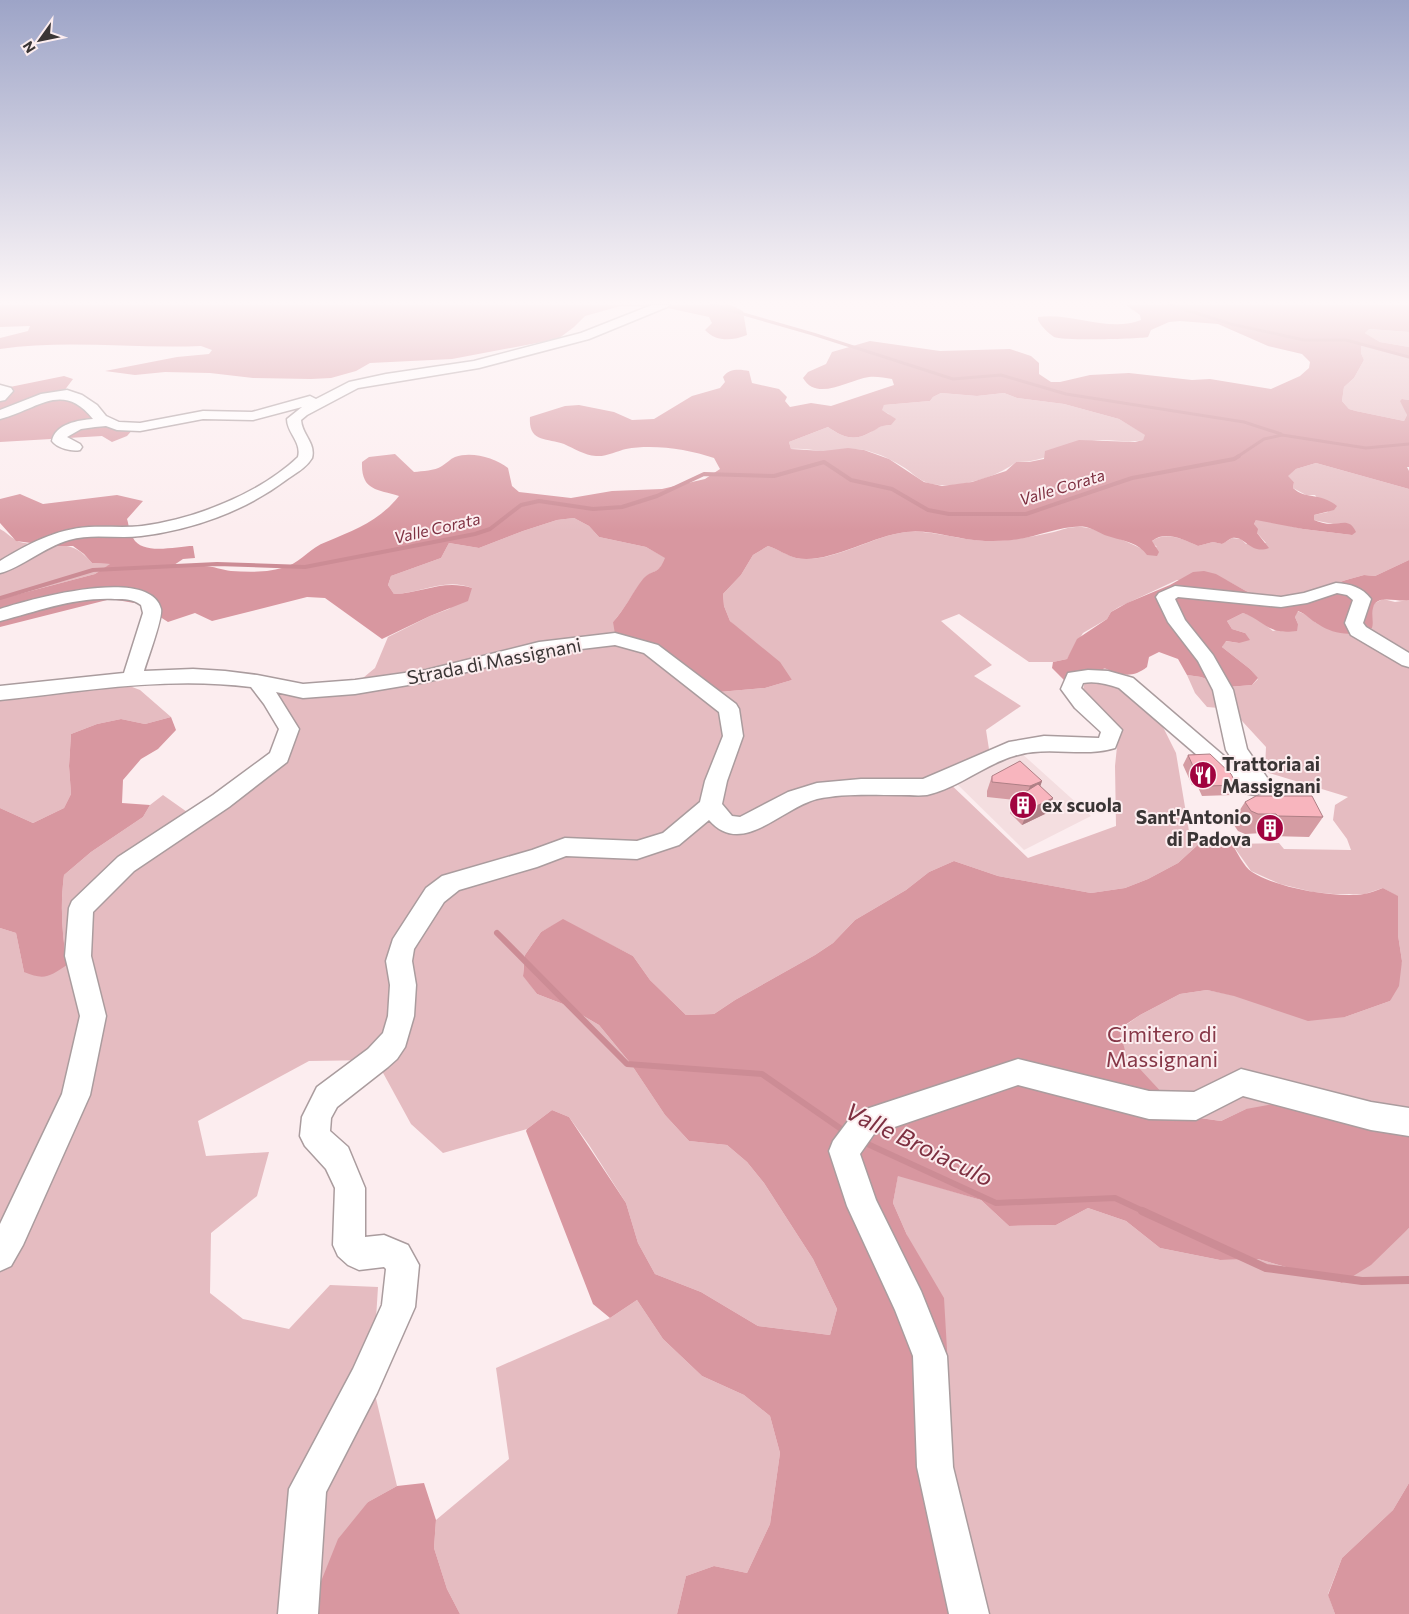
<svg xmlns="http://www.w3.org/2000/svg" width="1409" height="1614" font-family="Commissioner,sans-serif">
<rect width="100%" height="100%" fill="#fcedef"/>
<polygon fill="#f4dee0" points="1020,752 1091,816 1024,850 955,782"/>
<g fill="#e5bcc1">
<polygon points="1368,329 1409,332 1409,347 1380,342 1365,333"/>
<polygon points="1361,346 1374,347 1409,358 1409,400 1402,399 1407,415 1404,421 1356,411 1349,409 1342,401 1344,387 1354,378 1364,360 1361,353"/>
<path d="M941,393l36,3 27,-3 13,5 47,6 55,15 27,16 -3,5c-17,4 -35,-2 -51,1 -27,6 -48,22 -76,21 -19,16 -69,31 -93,19 -6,-3 -12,-9 -18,-13 -10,-6 -20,-12 -31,-15 -22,-8 -32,-1 -53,-2 -10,-1 -19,-3 -30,-2l-2,-7 39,-15c13,9 25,15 41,6 12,-6 7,-7 22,-8l-2,-11 -8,-4 3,-5 46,-4 3,-4z"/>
<path d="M1316,463l93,26v71l-34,16 -11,-1 -18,5 -51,17 -37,-2 -12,-4 -20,-11h-49l-58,27 -8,5 -4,7 -24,14 -16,26 -14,3h-24l-70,-48 -18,7 51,44 -18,11 47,30 -35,24 5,32 -46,17 83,79 88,-32 -1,-60 4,-39 -37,-32 3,-15 15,-2 4,-10 12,5 40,40 20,40 13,78 12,11 -23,21 -30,16 -23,9 -34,5 -93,-17 -44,-15 -25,11 -23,18 -51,30 -22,23 -18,12 -80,45 -21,14 -28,1 -36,-35 -17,-24 -70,-36 -22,12 -16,23 -2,20 14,19 26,10 36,21 32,39 34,51 24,26 38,4 20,17 17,21 49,76 24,50 -7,26 -72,-9 -57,-34 -46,-18 -17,-31 -12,-40 -37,-58 -20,-28 -17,-7 -25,19 -84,24 -32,-29 -35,-64 -67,1 -111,60 8,35 63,-4 -12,44 -46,37 -1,60 33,26 46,10 41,-44 48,2 -6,95 25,104 -29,16 -60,112h-308v-686l16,5 8,39 43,-7c-5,-31 -7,-59 -3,-90l27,-23 52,-35 7,-12 13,-10 34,24 100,-87 -21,-40 46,-2 24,2 29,-24 13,-31 42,-21 19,-7 23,-21c-26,-11 -51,5 -78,6l-6,-9 3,-9 50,-18 8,-15 30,5 44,-17 34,-11 17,-2 15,8 10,11 47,10 20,11c-8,18 -13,10 -22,21 -12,14 -19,30 -31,43l40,33 66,37 46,-4 27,-8 -62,-59 -6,-15 -1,-12 18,-19 12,-20 15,-9c9,3 21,10 28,12 33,7 75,-22 110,-26 27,-2 53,8 80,9 23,0 45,-4 68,-9 7,-2 15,-5 22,-5 15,-2 54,16 68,23l13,-3 -6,-5c15,-12 33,-2 47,4l15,-4 9,2 10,-6 9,1 5,5 20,-1 -9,-10 -3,-9 2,-4h9l38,9 49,6 -19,-11 -20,-4 1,-5 14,-3 -13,-17h-9l-13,-7 1,-6 -7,-6 9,-7z"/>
<path d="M0,529c6,3 10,8 16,11 3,3 11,3 15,4 29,3 41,-5 61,19l19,1 -16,10 -95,25z"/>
<polygon points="1383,599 1395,602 1409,600 1409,1133 1246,1109 1221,1121 1193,1117 1164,1099 1109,1037 1140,1015 1180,994 1207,990 1345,1017 1390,1001 1402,961 1398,935 1397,896 1383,888 1365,894 1333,894 1313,892 1280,884 1251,871 1232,844 1279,843 1284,849 1351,850 1347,839 1333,820 1335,805 1348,797 1269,773 1265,768 1266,747 1231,709 1207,707 1195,693 1187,675 1201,677 1228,687 1252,685 1258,679 1250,669 1222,647 1225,641 1239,643 1245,633 1232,629 1227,621 1243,613 1255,617 1273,631 1298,624 1295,617 1297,611 1309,616 1316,623 1372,608 1375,603"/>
<polygon points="119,682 140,690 171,717 145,724 121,719 97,724 71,734 69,766 71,794 64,808 33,823 0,808 0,698"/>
<polygon points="898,1175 981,1200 1009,1226 1056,1225 1088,1208 1126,1221 1160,1248 1220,1260 1258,1259 1342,1283 1409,1228 1409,1483 1393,1510 1342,1558 1328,1594 1335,1614 973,1614 907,1235 893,1203"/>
<polygon points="637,1300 663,1339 702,1376 744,1395 770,1416 780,1453 770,1524 747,1573 714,1566 686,1576 677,1614 460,1614 447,1589 434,1548 436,1520 509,1459 496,1368 610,1318"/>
</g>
<g fill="#d897a0" fill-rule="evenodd">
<path d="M0,305h731l12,6 4,24c-15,6 -31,7 -42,-5l7,-7 -3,-6 -46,-10 -42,-1 -36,10 -11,11 -16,12 -106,20 -82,4 -14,8 -25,7 -20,1 -58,-1 -43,-5 -45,-1 -30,3 -30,-4 72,-14 32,-3 3,-4 -11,-4c-67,3 -134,-7 -201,3v-11l28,-7 2,-5 -30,1z"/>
<path d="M1126,305h283v27l-40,-3 -4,4 15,9 29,5v11l-35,-11 -13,-1v7l3,7 -10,18 -10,9 -2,14 7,8 7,2 48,10 3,-6 -7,-14 2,-2 7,1v67h-2l2,4v18l-93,-26 -20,6 -8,7 6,6 -1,6c13,12 27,4 44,18l-3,4 -20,5v5c5,2 11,4 17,4 10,0 19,-6 25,8l-4,3 -49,-6 -47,-9 -2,4 4,5 -1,4 12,15c-19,7 -24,-13 -37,-10 -3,1 -7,5 -10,6l-9,-2 -15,4c-14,-6 -32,-16 -46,-5l7,11 -2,4 -10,-1c-8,-12 -23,-14 -36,-18 -9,-2 -16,-8 -25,-10 -19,-3 -47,9 -67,12 -11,2 -23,2 -34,2 -27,-1 -54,-12 -79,-9 -35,4 -79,33 -110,26 -8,-2 -19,-9 -28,-12l-15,9 -12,20 -18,19 1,12 6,15 50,41 12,18 -27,8 -46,4 -66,-37 -24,-6 -13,-9 -3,-18c12,-13 19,-29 30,-43 10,-11 15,-3 22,-21l-19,-11 -47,-10 -10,-11 -15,-8 -17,2 -34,11 -44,17 -30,-5 -8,15 -50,18 -3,9 6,9c29,-1 49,-15 78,-6l-4,13 -38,15 -48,23 -57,-41 -18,-1 -95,24 -17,-8 -27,9 -28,-18 -29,-5 -111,28v-28l95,-25 15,-10 -18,-1 -8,-9 -11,-8h-19l-38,-5 -16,-18v-24l20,-5 23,10 74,-9 26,6 -16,18c2,6 2,14 6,19 10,18 43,8 60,8l2,12 -12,1 -9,6c11,3 19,0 30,1 9,0 18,4 27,5 18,1 39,2 57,-5 14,-5 23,-19 38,-24 30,-13 52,-20 73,-46 -22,-7 -38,-5 -37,-34l7,-5 26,-3 19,18c9,-1 20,-1 28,-6 5,-3 8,-7 13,-9 17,-6 40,1 53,11l4,18 7,6 52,6 41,-7 50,-2 43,-10 15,-10 -6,-11c-26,-9 -61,-14 -88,-9 -9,2 -20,8 -30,7 -12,-1 -21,-7 -32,-12 -17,-6 -36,-1 -34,-27l35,-11 14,-1 35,7 18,8 22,-1 38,-23 28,-8 5,-6 -2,-5c6,-9 17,-8 26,-6l3,12 27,6 8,8 -2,4 5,6 21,-4 20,3 63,-21 -2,-6c-7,-1 -16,-3 -23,-2 -21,3 -52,25 -66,1l5,-6 18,-8 6,-12 38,-11 70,10 70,-2 21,7 8,7v11l12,8h9l30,-7 39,-2 63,7 18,-1 61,10 29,-13 9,-8 1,-6 -8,-8 -34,-8 -50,-22 -38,-3 -11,1 -18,8 -3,7c-10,2 -86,4 -94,0 -6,-4 -13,-11 -16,-17v-3c33,-5 71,16 103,3l-1,-5zM941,393l36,3 27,-3 13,5 47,6 55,15 26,16 -2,5 -8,2 -56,-2 -34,11 -1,8 -15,3h-13l-10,9 -34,11 -30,4 -18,-4 -35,-23 -25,-9 -16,-2 -25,3 -32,-2 -2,-7 39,-15c13,9 25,15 41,6 12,-5 7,-7 22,-8l5,-6 -14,-9 2,-5 46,-4 3,-4z"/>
<polygon points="64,376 73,379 64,391 105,420 134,428 127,436 112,442 102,436 0,442 0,389"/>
<path d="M1409,560v40c-10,3 -33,-7 -36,8 -2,7 1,13 -1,20 -18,9 -38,7 -54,-4 -9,-5 -10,-9 -20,-13l-3,6 3,7 -1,7c-30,4 -30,-9 -54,-18l-16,8 5,8 13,4 5,7 -11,3 -13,-2 -4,6 28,22 8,9 -6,7 -24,2 -27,-10 -14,-2 -9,-16 -19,-7 -10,5 -2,10c-15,12 -27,8 -43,1l-4,11 -20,2 -16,-1 -12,-12 1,-6 14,-3 10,-20 30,-20 4,-7 16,-9 43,-18 23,-13 11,-1 12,3 30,17 12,4 37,2 51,-17 18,-5 11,1z"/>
<path d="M171,717l5,13 -18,19 -17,10 -18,21 -1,23 28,2 -7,12 -52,35 -27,23c-4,31 -2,59 3,90 -17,11 -22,16 -43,7l-8,-39 -16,-5v-120l33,15 31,-15 7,-14 -2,-28 2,-32 26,-10 24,-5 24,5z"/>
<path d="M1201,842l31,2c5,8 12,23 20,28 25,16 83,26 112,22 6,-1 13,-4 19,-6l15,8v39l4,26 -3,25 -9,15 -45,16 -37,4 -74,-25 -27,-6 -27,4 -40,21 -21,14 7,25 39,42 28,21 28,4 25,-12 27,-5 136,29v95l-38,37 -29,18 -84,-24 -38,1 -60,-12 -34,-27 -38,-13 -32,17 -47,1 -28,-26 -83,-24 -5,27 14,32 37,63 4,69 -10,47 35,200h-296l9,-38 28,-10 33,7 23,-49 10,-71 -10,-37 -26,-21 -42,-19 -39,-37 -26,-39 -27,18 -17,-14 -67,-173 1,-2 25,-19 17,7 57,86 12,40 17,31 46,18 57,34 72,9 7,-26 -24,-50 -49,-76 -17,-21 -20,-17 -38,-4 -24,-26 -34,-51 -32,-39 -36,-21 -26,-10 -14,-18 2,-21 16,-23 22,-13 70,37 17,24 36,35 28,-1 21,-14 80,-45 18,-12 22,-23 51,-30 23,-18 25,-11 44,15 93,17 34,-5 23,-9 30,-16z"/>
<polygon points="424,1483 436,1520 434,1548 447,1589 460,1614 308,1614 338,1539 368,1502 397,1486"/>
<polygon points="1409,1483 1409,1614 1335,1614 1328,1595 1342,1558 1393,1510"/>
</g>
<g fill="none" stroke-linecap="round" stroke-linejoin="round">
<g stroke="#cc8c95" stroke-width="3">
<polyline points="712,305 813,334 953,379 1001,375 1066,394 1244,422 1281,434"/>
<polyline points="1170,305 1231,324 1304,340 1346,340 1409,357"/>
<polyline points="1237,457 1264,439 1282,435 1366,448 1409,444"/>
</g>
<polyline stroke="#cc8c95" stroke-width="4" points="0,598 93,570 217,564 305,567 475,534 490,529 521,505 539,501 593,509 622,507 657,496 704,474 774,476 824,462 851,480 892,489 928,510 949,514 1026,514 1132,478 1234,459 1239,456"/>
<g stroke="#cc8c95" stroke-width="6">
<polyline points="497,933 627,1064 762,1074 847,1133"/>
<polyline points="861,1141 996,1203 1115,1198 1145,1212"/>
</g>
<polyline stroke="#cc8c95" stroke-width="8" points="1142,1211 1266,1268 1362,1281 1409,1280"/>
<g stroke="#aa9c9e" stroke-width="3">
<g id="minor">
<path d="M652,305h17l-2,2 -78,32 -110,29 -121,20 -51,27 -6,5c1,15 15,23 11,38 -6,10 -16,15 -26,22 -41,31 -94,50 -145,56 -24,3 -49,-3 -72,4 -25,7 -48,28 -69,33v-12c28,-17 56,-32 89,-34 17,-1 35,1 53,-1 53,-7 117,-32 156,-69 4,-15 -11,-24 -11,-38l15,-12 -49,13 -50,-1 -63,12 -23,-1 -11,-4 -11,1 -14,2 -14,8 13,7 2,3 -2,3c-8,2 -23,-2 -28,-9 3,-17 27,-21 41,-22 -31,-39 -56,-9 -93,0v-9l41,-16 26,-4 15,5 15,10 9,11 13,6 21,1 63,-12 49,1 58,-16 6,3 33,-17 37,-8 88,-13 107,-28z"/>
<polygon points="0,385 11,388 13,391 5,400 0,401"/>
<path d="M1336,583c14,1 26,4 35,16l-8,24 3,4 43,26v14l-7,-2 -51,-30 -6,-12 8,-23 -6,-5 -10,-2 -30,10 -26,4 -103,-10 -3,2 10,21 28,35 20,35 14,59 23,33 -7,11 -8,2 -21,-4 -30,-30 -85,-73c-12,-4 -23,-7 -36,-5l-2,5 41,42 -7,18c-33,10 -66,-3 -101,8 -28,8 -58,33 -87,39 -8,1 -18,0 -26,0 -27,0 -57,-2 -84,4 -36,9 -75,59 -108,21l-30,25 -42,14 -71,-3 -29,11 -78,23 -15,12 -30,47 -2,12 4,24 -2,31 -9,31 -8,12 -9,8 -51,40 -6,11 -1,13 18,16 17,41v49l19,-2 24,10 11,20 -4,42 -38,86 -51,99 -8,122h-40l11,-125 64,-120 29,-64 4,-36 -2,-2 -25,3 -11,-5 -10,-9 -5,-11 2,-57 -9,-19 -21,-23 -5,-10 2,-19 15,-30 51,-38 15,-16 5,-17 2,-31 -4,-24 7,-22 33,-51 16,-12 90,-26 33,-12 72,3 26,-8 37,-31 5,-21 18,-45 -4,-24 -75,-59 -29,-8 -76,9 -113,28 -71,12 -52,4 -27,-6 23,37 -12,33 -58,45 -95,64 -41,41 -2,44 15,60 -16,79 -67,150 -12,21 -11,5v-47l62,-130 18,-78 -15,-60 4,-48 3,-7 46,-44 95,-62 57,-42 9,-24 -15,-25 -13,-17c-84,-11 -167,4 -251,13v-14l124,-13 19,-60 -2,-8c-8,-6 -16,-6 -26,-6 -41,-2 -76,12 -115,22v-12c28,-9 150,-44 161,0 2,9 -14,51 -17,62l49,-2 32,2 32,4 46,9 52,-4 71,-10 113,-28 76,-9 43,12 78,59 3,5 4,27 -16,45 -5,23 10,12 8,1 48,-25 29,-9 44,-4h62l86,-37 35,-6 55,2 2,-6 -26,-24 -14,-19 7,-16 20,-3 20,1 25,7 105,90 -12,-18 -13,-60 -15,-29 -30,-39 -12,-25 3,-4 16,-7 106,11 23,-4z"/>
<polygon points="1018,1059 1149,1091 1194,1092 1241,1069 1371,1102 1409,1108 1409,1136 1371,1130 1243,1096 1196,1120 1149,1119 1018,1085 874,1134 860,1154 876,1200 921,1291 947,1356 953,1467 989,1614 949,1614 917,1467 913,1356 895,1310 847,1206 829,1151 833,1141 854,1113"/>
</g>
</g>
<use href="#minor" fill="#fff" fill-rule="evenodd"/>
</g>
<g fill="#d59ca3">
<polygon points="1188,755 1237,785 1231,795 1202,796 1197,785 1192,785 1183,765"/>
<polygon points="992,776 1042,781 1040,786 1053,798 1047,813 1022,825 1010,813 1015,800 987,797 987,791"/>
<polygon points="1245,802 1323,817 1309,837 1265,836 1263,833 1245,834 1238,831 1232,822"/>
</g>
<g fill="#ae7f85">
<polygon points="1042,781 1037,796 1025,801 1030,786"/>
<polygon points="1053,798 1047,813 1022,825 1028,810"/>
</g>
<g fill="#f8b5be" stroke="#ae7f85">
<polygon points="1210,754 1231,774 1237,785 1208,786 1203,775 1197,775 1188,755"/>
<polygon points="1020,761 1042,781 1030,786 992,782 992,776"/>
<polygon points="1038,784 1053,798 1028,810 1016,798"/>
<polygon points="1256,796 1312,796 1323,817 1278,816 1276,814 1258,814 1251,811 1245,802"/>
</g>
<linearGradient id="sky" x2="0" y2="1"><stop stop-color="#9da4c7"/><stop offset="0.57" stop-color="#fef7f8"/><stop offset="1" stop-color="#fef7f8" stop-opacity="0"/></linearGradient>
<rect width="1409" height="531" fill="url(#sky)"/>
<defs>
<g id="restaurant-disc" transform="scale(1.4375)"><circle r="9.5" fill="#a1033f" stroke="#fcedef"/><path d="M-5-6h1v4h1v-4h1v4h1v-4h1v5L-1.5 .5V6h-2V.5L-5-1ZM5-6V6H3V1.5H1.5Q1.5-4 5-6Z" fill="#fff"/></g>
<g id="building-disc" transform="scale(1.4375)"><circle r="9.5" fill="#a1033f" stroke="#fcedef"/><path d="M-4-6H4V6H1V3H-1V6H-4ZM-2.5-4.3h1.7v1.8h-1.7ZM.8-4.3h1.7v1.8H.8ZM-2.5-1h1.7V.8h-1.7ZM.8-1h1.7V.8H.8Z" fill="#fff"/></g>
</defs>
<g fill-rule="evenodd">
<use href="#restaurant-disc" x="1203" y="775"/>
<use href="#building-disc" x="1023" y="805"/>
<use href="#building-disc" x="1270" y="828"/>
</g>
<g text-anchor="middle" stroke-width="4" stroke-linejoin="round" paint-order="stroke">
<g font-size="16" font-style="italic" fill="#7e3041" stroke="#fcedef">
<text transform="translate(1062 487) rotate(-17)" y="6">Valle Corata</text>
<text transform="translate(437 528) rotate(-13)" y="6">Valle Corata</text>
</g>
<g font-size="19" fill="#3a3535" stroke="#fcedef">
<text transform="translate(494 661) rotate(-11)" y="7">Strada di Massignani</text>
</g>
<g font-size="19" font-weight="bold" fill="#3a3535" stroke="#fcedef" text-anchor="start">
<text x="1222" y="771">Trattoria ai<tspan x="1222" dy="22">Massignani</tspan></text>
<text x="1042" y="812">ex scuola</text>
<text x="1251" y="824" text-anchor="end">Sant'Antonio<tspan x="1251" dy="22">di Padova</tspan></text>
</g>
<g font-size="22" fill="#863747" stroke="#fcedef">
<text x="1162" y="1042">Cimitero di<tspan x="1162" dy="25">Massignani</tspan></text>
</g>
<g font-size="24" font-style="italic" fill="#7e3041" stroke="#fcedef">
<text transform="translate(919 1145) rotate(26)" y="8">Valle Broiaculo</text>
</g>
</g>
<g transform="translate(40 40) rotate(237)" stroke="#fcedef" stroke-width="4" paint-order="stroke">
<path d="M0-4L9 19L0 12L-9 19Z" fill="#3a3535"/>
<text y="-8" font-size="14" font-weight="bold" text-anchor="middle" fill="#3a3535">N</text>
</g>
</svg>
